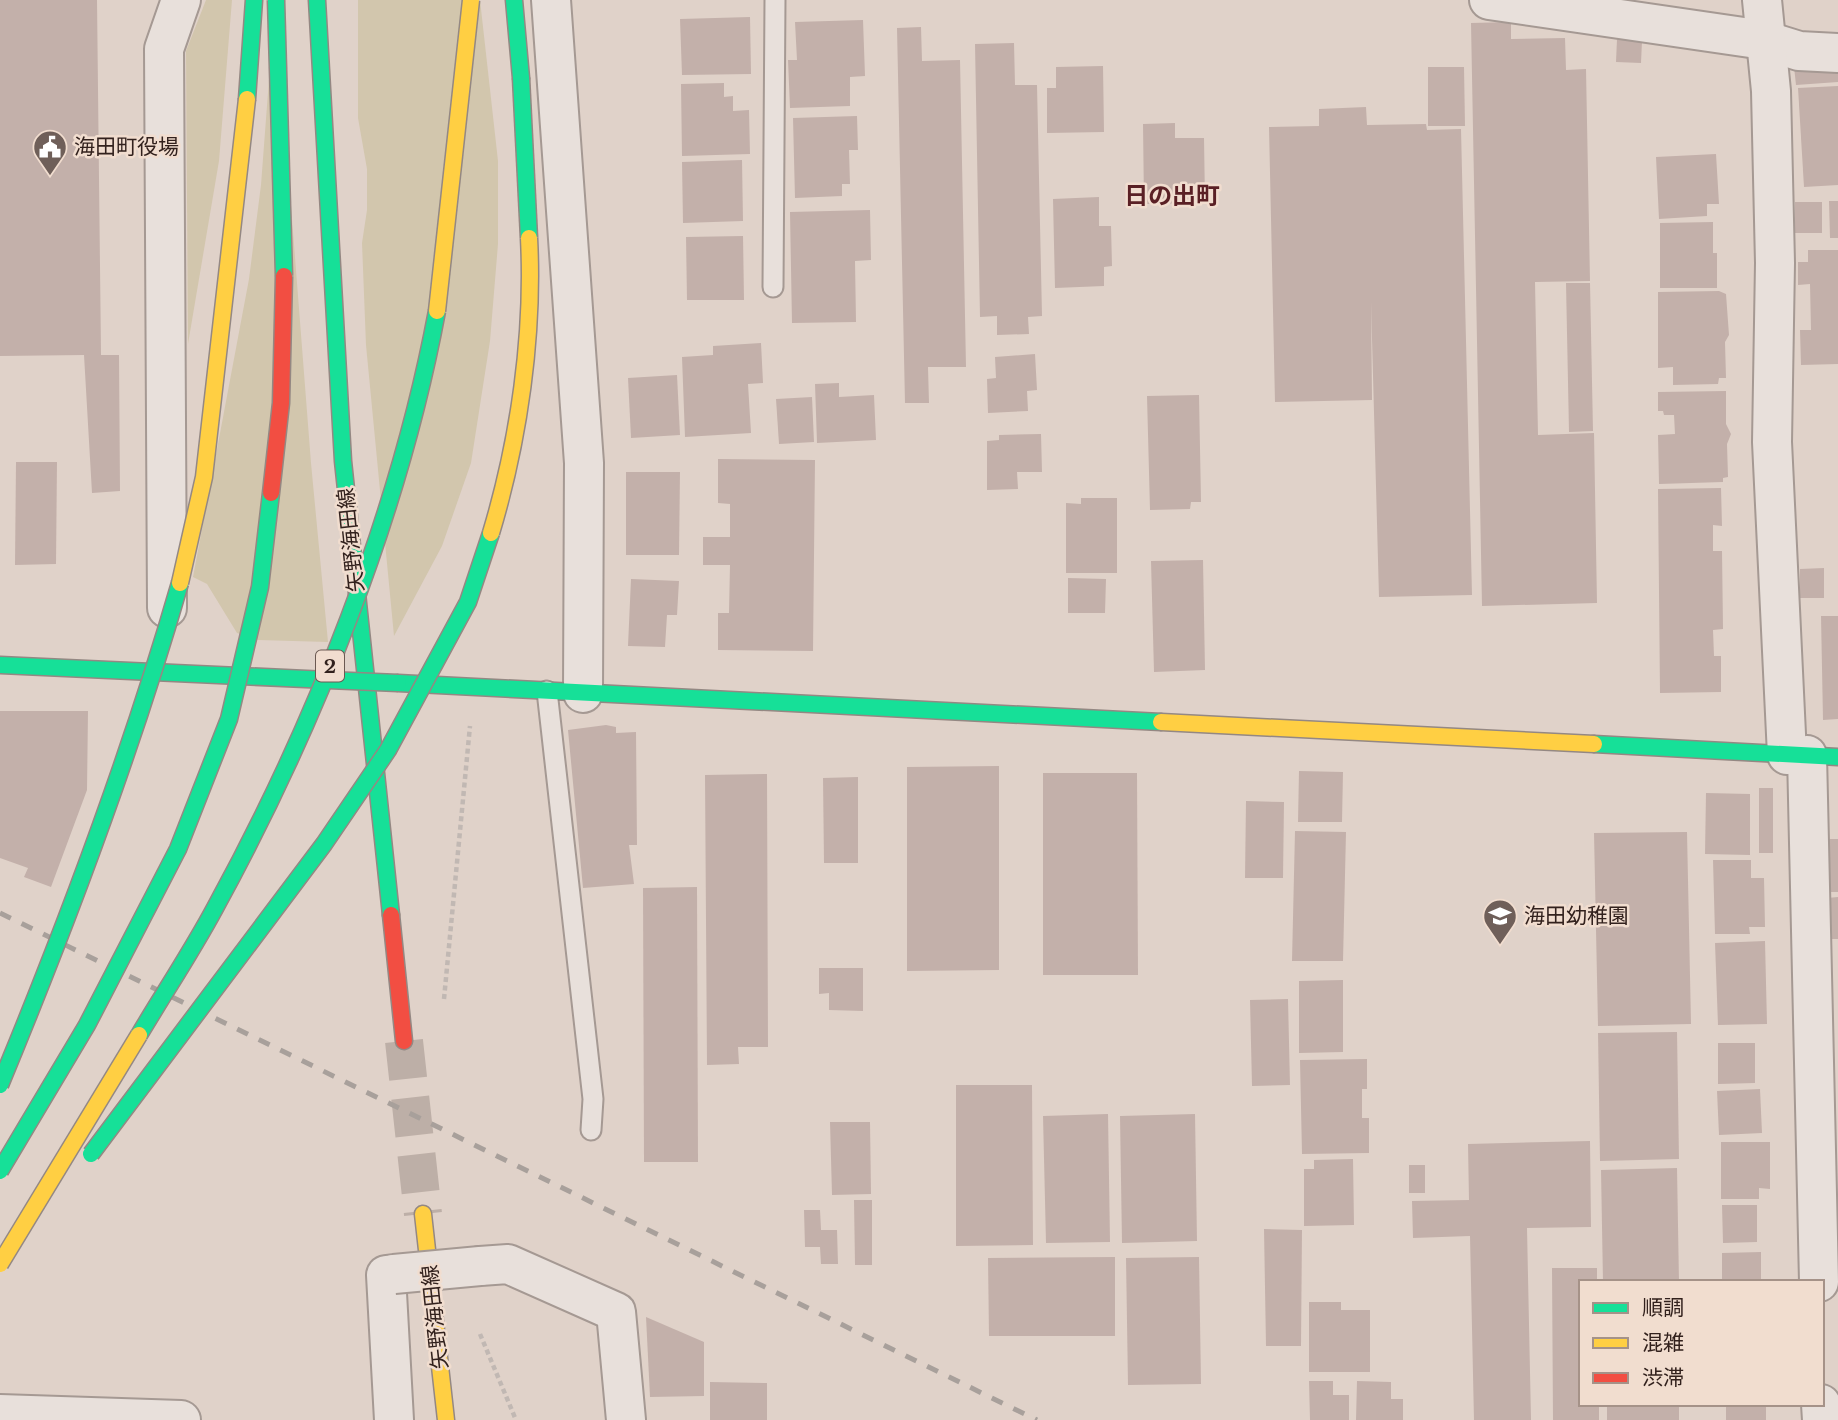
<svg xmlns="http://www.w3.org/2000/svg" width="1838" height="1420" font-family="'Libre Baskerville','Noto Sans JP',serif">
<rect width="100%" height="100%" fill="#e0d2c9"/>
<g fill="#d2c6ad">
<polygon points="206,0 232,0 219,161 188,344 186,51"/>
<polygon points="275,0 311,463 328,642 258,640 237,633 207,584 193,577 249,279 261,185"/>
<polygon points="358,0 480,0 498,161 498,244 490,341 471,463 442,546 394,636 366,345 362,243 367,210 367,169 358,118"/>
</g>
<g fill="#c3b0aa">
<polygon points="0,0 97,0 101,355 119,355 120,491 92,493 84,355 0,356"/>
<polygon points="750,17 751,74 682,75 680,19"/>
<polygon points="863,20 865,76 850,77 850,106 790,108 788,60 797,60 795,22"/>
<polygon points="1511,22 1511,39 1565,38 1566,70 1586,69 1590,281 1535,282 1538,435 1594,433 1597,603 1482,606 1471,23"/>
<polygon points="921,27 922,61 960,60 966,367 928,367 929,403 905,403 897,28"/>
<polygon points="1617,39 1642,41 1641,63 1616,62"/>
<polygon points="1014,43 1015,85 1037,85 1042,316 1028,317 1029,334 997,335 997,316 980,317 975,44"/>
<polygon points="1793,57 1838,59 1838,82 1796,85"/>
<polygon points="1103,66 1104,132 1047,133 1047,88 1056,88 1056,67"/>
<polygon points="1428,67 1464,67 1465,126 1428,126"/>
<polygon points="724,83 724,97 733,96 733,111 749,110 750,154 682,156 681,84"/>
<polygon points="1838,86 1838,185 1804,187 1798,88"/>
<polygon points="1366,107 1367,125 1426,124 1427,130 1461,129 1472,595 1379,597 1371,302 1372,400 1275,402 1269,127 1319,126 1319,109"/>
<polygon points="857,116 858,150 849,150 850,184 842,184 842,196 795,198 793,118"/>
<polygon points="1175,123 1175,138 1204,138 1205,203 1144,204 1143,124"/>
<polygon points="1716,154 1719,204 1707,204 1707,216 1659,219 1656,157"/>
<polygon points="742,160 743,221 683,223 682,162"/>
<polygon points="1099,197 1099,226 1111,226 1112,266 1104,267 1104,286 1055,288 1053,199"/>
<polygon points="1829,201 1838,201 1838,238 1830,238"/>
<rect x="1795" y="202" width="27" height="31"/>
<polygon points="870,210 871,260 855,261 856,322 792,323 790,212"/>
<polygon points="1713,222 1713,253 1717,253 1717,288 1660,288 1660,223"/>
<polygon points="743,236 744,300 687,300 686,237"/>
<polygon points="1808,250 1838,250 1838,364 1801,365 1800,330 1811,330 1810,284 1798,285 1798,262 1808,262"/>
<polygon points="1566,283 1590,283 1593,431 1569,432"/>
<polygon points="1719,291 1726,294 1729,335 1725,342 1726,378 1719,378 1718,384 1673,385 1673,367 1658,368 1658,292"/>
<polygon points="761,343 763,383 748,384 751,433 685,437 682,357 713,355 713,346"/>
<polygon points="1035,354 1037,390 1027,391 1028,411 988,413 987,379 996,378 995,357"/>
<polygon points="677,375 680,435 631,438 628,378"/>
<polygon points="839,383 839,397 874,395 876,440 817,443 815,384"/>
<polygon points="1726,391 1726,424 1731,434 1727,444 1728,477 1723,478 1723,482 1659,484 1658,435 1675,434 1674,415 1664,415 1663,411 1658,411 1658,392"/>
<polygon points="1199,395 1201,502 1191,502 1190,509 1150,510 1147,396"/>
<polygon points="812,397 814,442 779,444 776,399"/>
<polygon points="1041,434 1042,472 1017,472 1018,489 987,490 987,441 999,440 999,435"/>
<polygon points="718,459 815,460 813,651 718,650 718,613 729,613 730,565 703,565 703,537 730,537 730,504 718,503"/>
<polygon points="16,462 57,462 56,564 15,565"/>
<polygon points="626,472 680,472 679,555 626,555"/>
<polygon points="1721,488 1722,526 1713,525 1713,551 1722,551 1723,629 1713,630 1714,656 1721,656 1721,692 1660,693 1658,489"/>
<polygon points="1081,498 1117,498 1117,573 1066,573 1066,503 1081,504"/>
<polygon points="1203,560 1205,670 1154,672 1151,561"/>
<polygon points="1824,568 1824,598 1800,598 1800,569"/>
<polygon points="1068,578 1106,579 1105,613 1068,613"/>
<polygon points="631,579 679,581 677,615 667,615 665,647 628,646"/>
<polygon points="1821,616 1838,616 1838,719 1823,720"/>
<polygon points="0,711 88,711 87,790 51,887 24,877 28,868 0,858"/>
<polygon points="606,725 616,727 616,733 636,732 637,845 629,845 634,884 583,888 568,730"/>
<polygon points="999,766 999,970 907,971 907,767"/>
<polygon points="1299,771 1343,772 1342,822 1298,822"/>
<polygon points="1043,773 1137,773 1138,975 1043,975"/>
<polygon points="767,774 768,1047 738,1047 739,1064 707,1065 705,775"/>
<polygon points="858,777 858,863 824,863 823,778"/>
<rect x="1759" y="788" width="14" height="65"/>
<polygon points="1706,793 1750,794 1750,855 1705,854"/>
<polygon points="1246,801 1284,802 1283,878 1245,878"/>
<polygon points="1295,831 1346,832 1343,961 1292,961"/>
<polygon points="1687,832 1691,1024 1598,1026 1594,833"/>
<rect x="1828" y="839" width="10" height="53"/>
<polygon points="1713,860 1751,860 1751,878 1764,878 1765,927 1749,927 1750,934 1715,934"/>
<polygon points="697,887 698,1162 644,1162 643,888"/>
<polygon points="1838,897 1838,939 1828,939 1827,898"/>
<polygon points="1765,941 1767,1024 1718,1025 1715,943"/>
<polygon points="819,968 863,968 863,1011 829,1010 829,993 819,994"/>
<polygon points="1343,980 1343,1052 1299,1053 1299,981"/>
<polygon points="1288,999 1290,1085 1252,1086 1250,1000"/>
<polygon points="1677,1032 1679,1159 1600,1161 1598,1033"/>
<polygon points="1718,1043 1755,1043 1755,1083 1718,1084"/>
<polygon points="1367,1059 1367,1089 1362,1089 1362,1118 1369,1118 1369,1153 1302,1154 1300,1060"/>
<polygon points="956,1085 1032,1085 1033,1245 956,1246"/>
<polygon points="1760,1089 1762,1133 1719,1135 1717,1091"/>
<polygon points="1108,1114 1110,1242 1046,1243 1043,1116"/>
<polygon points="1195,1114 1197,1241 1122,1243 1120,1116"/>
<polygon points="830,1122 870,1122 871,1194 832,1195"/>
<polygon points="1590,1141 1591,1227 1527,1228 1531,1420 1474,1420 1470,1236 1413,1238 1412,1201 1469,1200 1468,1144"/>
<polygon points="1721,1142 1770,1142 1770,1189 1759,1188 1759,1199 1721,1199"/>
<polygon points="1353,1159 1354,1225 1304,1226 1304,1169 1314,1169 1314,1160"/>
<rect x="1409" y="1165" width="16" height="28"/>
<polygon points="1677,1168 1679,1282 1603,1282 1601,1170"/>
<polygon points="854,1200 872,1200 872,1265 855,1265"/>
<polygon points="1722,1205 1757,1205 1757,1242 1723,1243"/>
<polygon points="804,1210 820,1210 821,1230 837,1230 838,1264 821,1264 820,1247 805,1247"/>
<polygon points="1264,1229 1302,1230 1301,1346 1266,1346"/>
<polygon points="1761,1252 1761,1282 1722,1282 1722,1253"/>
<polygon points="1115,1257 1115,1336 989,1336 988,1258"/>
<polygon points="1199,1257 1201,1384 1128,1385 1126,1258"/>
<polygon points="1552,1268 1597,1268 1597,1282 1581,1282 1581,1404 1599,1404 1599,1420 1553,1420"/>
<polygon points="1309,1302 1341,1302 1341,1310 1370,1310 1370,1372 1309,1372"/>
<polygon points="646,1317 704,1342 704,1396 650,1397"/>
<polygon points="1309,1381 1333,1381 1333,1395 1349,1395 1349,1420 1310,1420"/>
<polygon points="1357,1381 1391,1382 1391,1399 1403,1399 1403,1420 1356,1420"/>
<polygon points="710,1382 767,1383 767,1420 710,1420"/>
<rect x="1607" y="1404" width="72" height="16"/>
<rect x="1726" y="1404" width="40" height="16"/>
</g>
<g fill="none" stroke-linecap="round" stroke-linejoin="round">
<polyline stroke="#bdafa7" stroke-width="38" stroke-dasharray="38 19" stroke-linecap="butt" points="404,1041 423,1214"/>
<g stroke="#a59993" stroke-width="23">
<g id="lane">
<polyline points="773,287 775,0"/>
<polyline points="547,691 593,1099 591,1130"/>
</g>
</g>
<g stroke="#a59993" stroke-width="42">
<g id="street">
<polyline points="551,0 584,463 583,693"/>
<polyline points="1489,0 1764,40 1799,51 1838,53"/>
<polyline points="1762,0 1771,91 1775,263 1772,442 1787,755"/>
<polyline points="167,608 164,49 181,0"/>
<polyline points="1807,755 1819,1282"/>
<polyline points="480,1266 508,1264 616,1312 626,1420"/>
<polyline points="394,1274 386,1275 394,1420"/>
<polyline points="1821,1404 1822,1420"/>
<polyline points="0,1414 181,1420"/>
</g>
</g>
<g stroke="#948883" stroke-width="19">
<g id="fast">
<polyline points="317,0 343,461 391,915"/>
<polyline points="514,0 521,78"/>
<polyline points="247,99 254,0"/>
<polyline points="0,665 328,680"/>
<polyline points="398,683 1161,722"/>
<polyline points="1594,744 1838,757"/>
</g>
</g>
<g stroke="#948883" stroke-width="19">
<g id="slow">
<polyline points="1161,722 1594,744"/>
<polyline points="423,1214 446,1420"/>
</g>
</g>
<g stroke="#948883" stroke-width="19">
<polyline id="jam" points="391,915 404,1041"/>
</g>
<g stroke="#c1b8b3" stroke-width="4.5" stroke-dasharray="5 3.5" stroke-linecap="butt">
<polyline points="444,999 470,726"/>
<polyline points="480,1334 516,1420"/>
</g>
<use href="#lane" stroke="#e8e0db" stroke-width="19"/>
<use href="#street" stroke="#e8e0db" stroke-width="38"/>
<use href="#fast" stroke="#16e098" stroke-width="16"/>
<use href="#slow" stroke="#ffcf43" stroke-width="16"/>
<use href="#jam" stroke="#f24e42" stroke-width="16"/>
<polyline stroke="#a8a09b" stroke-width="5" stroke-dasharray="12 12" stroke-linecap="butt" points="0,913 1037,1420"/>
<g stroke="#a59993" stroke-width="42" stroke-linecap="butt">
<polyline id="street-bridge" points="394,1274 480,1266"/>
</g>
<g stroke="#948883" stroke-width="19" stroke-linecap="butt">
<g id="fast-bridge">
<polyline points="276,0 284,276"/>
<polyline points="521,78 529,238"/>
<polyline points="328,680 398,683"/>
<path d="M139,1035c25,-42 53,-84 76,-127 99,-181 184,-393 222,-597"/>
<path d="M0,1085c68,-164 131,-332 180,-502"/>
<polyline points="91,1154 324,844 388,750 468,602 491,533"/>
<polyline points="0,1171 87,1025 178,849 229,719 260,587 271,493"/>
</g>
</g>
<g stroke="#948883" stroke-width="19" stroke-linecap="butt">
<g id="slow-bridge">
<polyline points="437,311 471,0"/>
<path d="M491,533c28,-93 43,-198 38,-295"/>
<polyline points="180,583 204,477 247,99"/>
<polyline points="0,1264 139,1035"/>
</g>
</g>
<g stroke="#948883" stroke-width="19" stroke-linecap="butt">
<polyline id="jam-bridge" points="271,493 281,403 284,276"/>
</g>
<use href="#street-bridge" stroke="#e8e0db" stroke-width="38"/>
<use href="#fast-bridge" stroke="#16e098" stroke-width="16"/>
<use href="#slow-bridge" stroke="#ffcf43" stroke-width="16"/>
<use href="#jam-bridge" stroke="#f24e42" stroke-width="16"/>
</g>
<defs>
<g id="civic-pin" transform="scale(1.75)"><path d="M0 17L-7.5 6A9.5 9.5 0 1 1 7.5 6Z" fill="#6f5f59" stroke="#f1ddcf"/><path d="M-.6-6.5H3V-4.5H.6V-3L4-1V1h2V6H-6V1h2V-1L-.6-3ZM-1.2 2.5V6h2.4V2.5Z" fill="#fff"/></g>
<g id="school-pin" transform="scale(1.75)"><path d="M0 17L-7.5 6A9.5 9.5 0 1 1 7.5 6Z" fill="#6f5f59" stroke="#f1ddcf"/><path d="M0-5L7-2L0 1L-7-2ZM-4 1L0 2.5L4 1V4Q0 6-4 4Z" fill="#fff"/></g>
</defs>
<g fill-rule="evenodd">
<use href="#civic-pin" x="50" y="147"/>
<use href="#school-pin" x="1500" y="916"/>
</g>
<g text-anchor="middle" stroke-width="5" stroke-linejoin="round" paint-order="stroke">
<rect fill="#f1ddcf" stroke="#6b5952" stroke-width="2" x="316" y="650.5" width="28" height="31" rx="5"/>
<g font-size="19" font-weight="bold" fill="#32211d">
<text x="330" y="673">2</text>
</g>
<g font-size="21" fill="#32211d" stroke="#f1ddcf" text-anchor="start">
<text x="74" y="154">海田町役場</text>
<text x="1524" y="923">海田幼稚園</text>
</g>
<g font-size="21" fill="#32211d" stroke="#f1ddcf">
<text transform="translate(351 540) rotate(-96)" y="7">矢野海田線</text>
<text transform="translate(435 1317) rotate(-96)" y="7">矢野海田線</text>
</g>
<g font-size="24" font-weight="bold" fill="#5a2025" stroke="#f1ddcf">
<text x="1172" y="204">日の出町</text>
</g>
</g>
<rect x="1579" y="1280" width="245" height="126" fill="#f1ddcf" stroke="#a59288" stroke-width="2"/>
<rect x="1593" y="1303" width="35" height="10" fill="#16e098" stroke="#a59288" stroke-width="2"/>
<text x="1642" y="1315" font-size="21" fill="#32211d">順調</text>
<rect x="1593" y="1338" width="35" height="10" fill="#ffcf43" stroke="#a59288" stroke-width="2"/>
<text x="1642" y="1350" font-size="21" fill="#32211d">混雑</text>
<rect x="1593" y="1373" width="35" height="10" fill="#f24e42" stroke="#a59288" stroke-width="2"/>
<text x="1642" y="1385" font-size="21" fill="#32211d">渋滞</text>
</svg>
